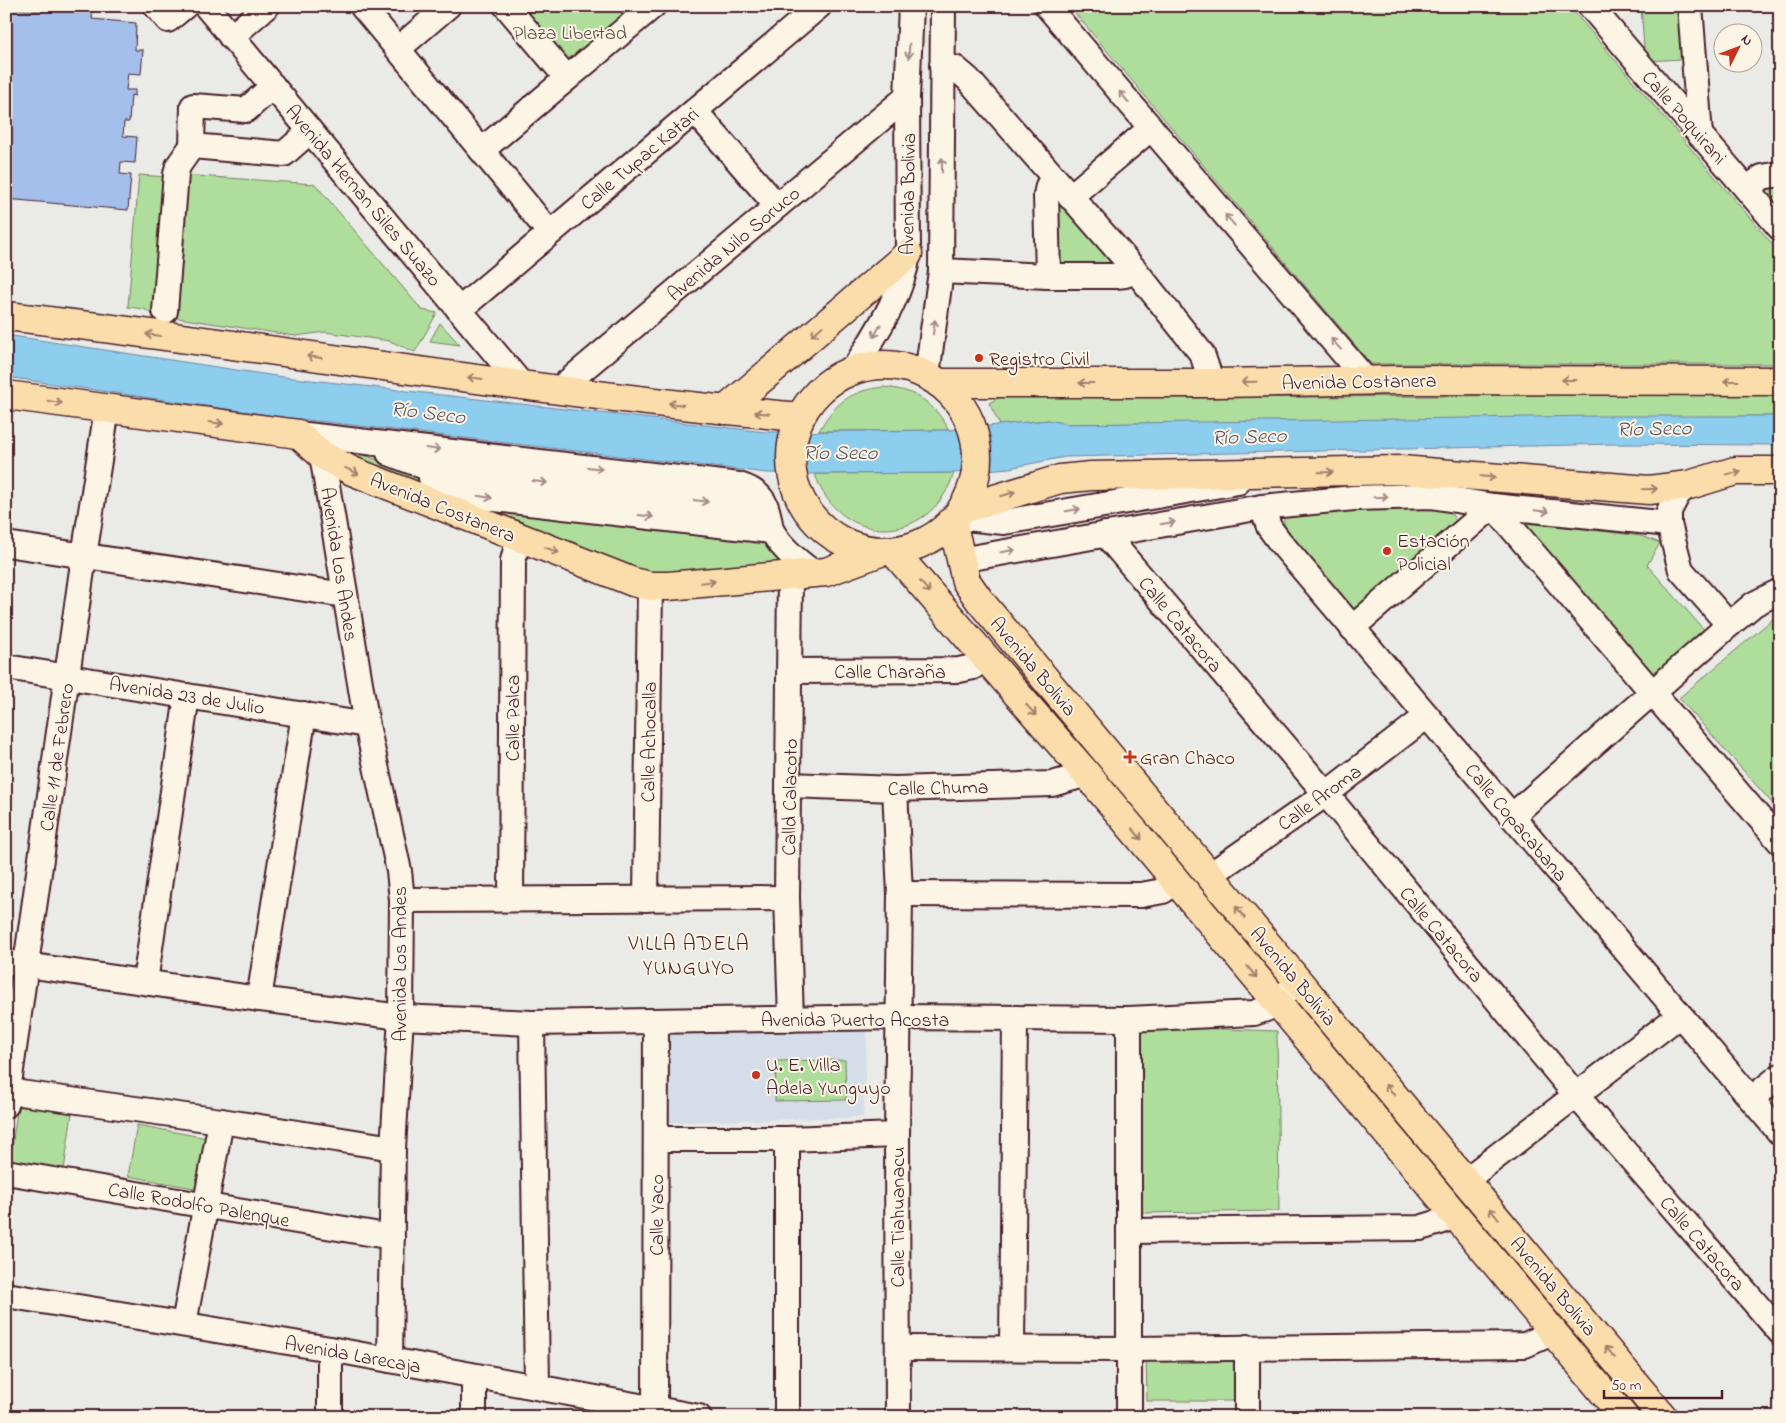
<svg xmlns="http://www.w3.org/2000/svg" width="1786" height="1423" font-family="'Indie Flower',sans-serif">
<rect width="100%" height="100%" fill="#eaeae6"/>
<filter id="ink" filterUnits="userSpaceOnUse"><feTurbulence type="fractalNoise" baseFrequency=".02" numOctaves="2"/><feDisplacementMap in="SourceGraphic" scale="10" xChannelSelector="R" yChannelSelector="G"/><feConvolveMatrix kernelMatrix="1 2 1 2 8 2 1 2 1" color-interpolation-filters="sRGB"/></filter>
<g filter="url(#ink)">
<polygon fill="#d5dde8" points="862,1029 867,1033 863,1117 647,1123 647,1032"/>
<g fill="#aedd9c" stroke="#7c7e64">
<polygon points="514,6 641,6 567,69"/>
<polygon points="1069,6 1569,6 1780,253 1780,364 1371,364"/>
<polygon points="1641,6 1679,6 1682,59 1645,61"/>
<polygon points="139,175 167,177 156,316 144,309 128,307"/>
<polygon points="183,175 315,184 422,310 437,313 415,352 390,341 325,332 296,336 171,317"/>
<polygon points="1780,186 1780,217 1760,188"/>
<polygon points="1054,192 1121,268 1052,268"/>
<polygon points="440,323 460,345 430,341"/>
<path d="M884,387c32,3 50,16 65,43l-130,1c15,-28 33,-41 65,-44z"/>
<path d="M1780,393v23c-238,1 -475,6 -712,8l-20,-4 -48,5 -11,-22 11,-6 207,1z"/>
<polygon points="351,450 480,499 764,538 780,560 779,564 646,574 348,457 347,453"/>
<path d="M954,473c-23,74 -115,75 -139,1z"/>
<polygon points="1418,505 1448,508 1456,521 1455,528 1359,611 1354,610 1284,527 1284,517 1288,511"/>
<polygon points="1530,522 1641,536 1660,543 1647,565 1706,632 1650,679 1528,530 1527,526"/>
<polygon points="1780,613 1780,812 1679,698"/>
<polygon points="1142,1026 1277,1031 1279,1211 1138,1213"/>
<polygon points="845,1060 846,1100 775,1101 776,1061"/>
<polygon points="18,1104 72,1113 64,1170 10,1161"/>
<polygon points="137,1125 207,1138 199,1189 128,1176"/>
<polygon points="1146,1357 1235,1357 1235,1401 1147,1401"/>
</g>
<polygon fill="#8dcdee" stroke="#7287a0" points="6,335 276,376 766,432 949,430 1048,420 1068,424 1598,416 1780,416 1780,445 1615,444 1065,457 1009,468 954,473 815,474 767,473 274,416 6,377"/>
<polygon fill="#a4bfeb" stroke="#4a1f2b" points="42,6 93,6 92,19 136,23 135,50 143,50 141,74 128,73 126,90 135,90 135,96 131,95 129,122 124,122 123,136 137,137 135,163 121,162 120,174 131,175 128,210 6,199 6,8 42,11"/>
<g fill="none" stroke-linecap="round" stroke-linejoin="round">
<g stroke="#4a1f2b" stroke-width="28">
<g id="minor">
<polyline points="156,6 168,20 185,6"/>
<polyline points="206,6 522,385"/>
<polyline points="362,6 550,233"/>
<polyline points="506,6 567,78"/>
<polyline points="1047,6 1367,381"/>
<polyline points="1590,6 1780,228"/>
<polyline points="1690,6 1700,135"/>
<polyline points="231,37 267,6"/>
<polyline points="398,49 448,6"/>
<polyline points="942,66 955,68 968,79 1135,270 1202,354 1212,383"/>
<polyline points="273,86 246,110 193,106 192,146 284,154 310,131"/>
<polyline points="695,111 777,206"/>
<polyline points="482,150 653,6"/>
<polyline points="1747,189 1762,177 1780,174"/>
<polyline points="1070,197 1151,128"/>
<polyline points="941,271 1048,276 1116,276 1125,275 1135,270"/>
<polyline points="1048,276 1046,195 1048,186 1053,178"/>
<polyline points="459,310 819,6"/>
<polyline points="165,311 176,174 178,166 192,146"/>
<path d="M854,369c22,-36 48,-73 54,-115l-1,-157 4,-91"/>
<polyline points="927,375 941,271 943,6"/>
<polyline points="558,390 907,97"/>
<path d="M298,434l441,51c26,8 29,21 32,46"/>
<path d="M389,453l44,17 316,37c16,8 21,23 31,36 10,12 21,21 34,30"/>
<polyline points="322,455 367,725 399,871 402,900 401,1017 393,1148 390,1360"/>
<polyline points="431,478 479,497 486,498 771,531"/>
<polyline points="1689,485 1678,494 1669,511 1669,524 1681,570 1729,625"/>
<polyline points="1493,506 1780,842"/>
<polyline points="1262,507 1269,527 1280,542 1780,1133"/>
<polyline points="956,517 1004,522 1238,482"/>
<polyline points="1105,534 1326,794 1576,1095 1780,1332"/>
<polyline points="6,544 345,595"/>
<polyline points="960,560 1262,507 1354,498 1431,496 1493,506 1669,524"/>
<polyline points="790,574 787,898 791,1019"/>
<polyline points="1352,628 1493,506"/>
<polyline points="6,667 367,725"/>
<polyline points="790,671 959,670 973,667 986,658"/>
<polyline points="789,785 895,789 1052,784 1077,777 1084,771"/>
<polyline points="895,789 900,894 897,1135 898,1417"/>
<polyline points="1512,816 1729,625 1754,604 1780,591"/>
<polyline points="1210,875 1326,794 1427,716"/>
<polyline points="900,894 1141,895 1163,891 1176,881"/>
<polyline points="511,899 513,561 519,537"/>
<polyline points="646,899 650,586"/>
<polyline points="402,900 787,898"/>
<polyline points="6,962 259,999 401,1017 532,1023 898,1017 1129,1019 1254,1013 1266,1009 1300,982"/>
<polyline points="145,982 187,696"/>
<polyline points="259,999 304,714"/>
<polyline points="1129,1019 1129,1417"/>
<polyline points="532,1023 537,1387"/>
<polyline points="6,1091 221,1121 393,1148"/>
<polyline points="1751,1099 1780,1076"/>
<polyline points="6,1105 84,556 107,409"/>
<polyline points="656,1139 787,1139 897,1135"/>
<polyline points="787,1139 787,1417"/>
<polyline points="6,1172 392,1237"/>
<polyline points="1466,1180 1680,1015"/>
<polyline points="1130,1231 1420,1228 1443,1221 1454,1212"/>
<polyline points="6,1295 330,1349 699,1417"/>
<polyline points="184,1324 221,1121"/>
<polyline points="898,1348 1128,1349 1525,1345 1543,1337 1552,1330"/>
<polyline points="1012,1348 1015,1019"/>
<polyline points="330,1349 330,1417"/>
<polyline points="474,1377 474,1417"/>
<polyline points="655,1409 656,1021"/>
<polyline points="1247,1417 1247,1347"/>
</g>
</g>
<g stroke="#4a1f2b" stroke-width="31">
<g id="major">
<path d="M6,316c265,30 528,77 794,101"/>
<circle cx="884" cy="458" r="93"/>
<polyline points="939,383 1212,383 1400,380 1780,381"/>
<polyline points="6,395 298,434 322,455 352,471 633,582 650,586 668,586 826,572 883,551"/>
<polyline points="725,410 908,254"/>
<polyline points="962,509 1060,479 1091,476 1401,470 1649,490 1689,485 1735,471 1780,471"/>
<polyline points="952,521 966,581 980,601 1663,1417"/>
<polyline points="893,551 1084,771 1624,1417"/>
</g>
</g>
<use href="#minor" stroke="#fcf5e5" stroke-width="24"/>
<use href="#major" stroke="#faddab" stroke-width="28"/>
</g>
<defs><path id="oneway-shaft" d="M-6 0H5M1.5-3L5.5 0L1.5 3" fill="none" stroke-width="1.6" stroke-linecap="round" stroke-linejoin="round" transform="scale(1.25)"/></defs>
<g stroke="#a38a88">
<use href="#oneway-shaft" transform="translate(909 51) rotate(93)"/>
<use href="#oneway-shaft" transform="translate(1124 97) rotate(-130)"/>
<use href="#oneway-shaft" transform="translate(942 165) rotate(-90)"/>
<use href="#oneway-shaft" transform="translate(1230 220) rotate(-131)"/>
<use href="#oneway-shaft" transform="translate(934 327) rotate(-82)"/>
<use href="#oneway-shaft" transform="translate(877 331) rotate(119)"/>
<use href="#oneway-shaft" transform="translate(1336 344) rotate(-131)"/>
<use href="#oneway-shaft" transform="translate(433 449) rotate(7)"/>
<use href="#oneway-shaft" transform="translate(595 468) rotate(7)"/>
<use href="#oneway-shaft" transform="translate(540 482) rotate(7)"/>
<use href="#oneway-shaft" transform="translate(485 497) rotate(10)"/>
<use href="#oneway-shaft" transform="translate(1381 497) rotate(-2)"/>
<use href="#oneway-shaft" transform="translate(701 501) rotate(7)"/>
<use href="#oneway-shaft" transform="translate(1073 510) rotate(-10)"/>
<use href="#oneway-shaft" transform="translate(1542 511) rotate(6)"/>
<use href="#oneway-shaft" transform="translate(646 516) rotate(7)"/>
<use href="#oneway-shaft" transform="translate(1168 523) rotate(-10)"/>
<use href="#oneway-shaft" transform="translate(1008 551) rotate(-10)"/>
</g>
<g stroke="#a27e6b">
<use href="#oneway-shaft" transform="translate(817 331) rotate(139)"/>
<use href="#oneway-shaft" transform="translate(153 335) rotate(-172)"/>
<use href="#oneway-shaft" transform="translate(314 357) rotate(-172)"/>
<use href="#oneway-shaft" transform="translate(475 378) rotate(-172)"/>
<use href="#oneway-shaft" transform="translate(1569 380) rotate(-180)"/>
<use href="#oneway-shaft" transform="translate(1731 381) rotate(-180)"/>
<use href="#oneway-shaft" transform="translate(1249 382) rotate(179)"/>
<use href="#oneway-shaft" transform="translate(1086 383) rotate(180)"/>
<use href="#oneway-shaft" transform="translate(55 402) rotate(8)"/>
<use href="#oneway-shaft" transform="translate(676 404) rotate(-173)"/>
<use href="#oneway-shaft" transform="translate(762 413) rotate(-175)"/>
<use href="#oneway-shaft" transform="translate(216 423) rotate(7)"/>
<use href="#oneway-shaft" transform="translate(352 471) rotate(25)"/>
<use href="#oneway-shaft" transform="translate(1326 472) rotate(-1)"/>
<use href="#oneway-shaft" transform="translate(1734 473) rotate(-10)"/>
<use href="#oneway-shaft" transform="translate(1488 477) rotate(5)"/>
<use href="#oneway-shaft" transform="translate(1650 489) rotate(-2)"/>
<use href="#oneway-shaft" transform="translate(1008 494) rotate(-17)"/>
<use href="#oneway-shaft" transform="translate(552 550) rotate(21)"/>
<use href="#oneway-shaft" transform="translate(708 582) rotate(-6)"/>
<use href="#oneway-shaft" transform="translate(925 587) rotate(49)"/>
<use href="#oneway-shaft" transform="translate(1031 710) rotate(49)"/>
<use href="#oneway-shaft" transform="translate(1137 834) rotate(50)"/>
<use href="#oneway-shaft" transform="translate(1240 912) rotate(-130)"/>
<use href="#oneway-shaft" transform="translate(1252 972) rotate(50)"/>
<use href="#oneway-shaft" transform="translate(1390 1090) rotate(-130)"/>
<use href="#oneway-shaft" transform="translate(1494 1214) rotate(-130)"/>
<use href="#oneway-shaft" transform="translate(1610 1352) rotate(-130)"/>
</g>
</g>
<g fill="#c8321e" stroke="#fcf5e5" stroke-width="2">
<circle cx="979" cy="358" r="5"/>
<circle cx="1387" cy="551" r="5"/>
<path d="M1127.5 749.5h5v5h5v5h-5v5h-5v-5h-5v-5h5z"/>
<circle cx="756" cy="1075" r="5"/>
</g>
<g text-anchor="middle" stroke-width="4" stroke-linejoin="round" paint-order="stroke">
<g font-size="20" fill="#634e47" stroke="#fcf5e5">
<text x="570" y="39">Plaza Libertad</text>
</g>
<g font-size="20" fill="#4a1f2b" stroke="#fcf5e5">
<text transform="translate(1685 117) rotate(49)" y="7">Calle Poquirani</text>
<text transform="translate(639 158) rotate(-40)" y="7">Calle Tupac Katari</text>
<text transform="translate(907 194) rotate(-89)" y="7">Avenida Bolivia</text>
<text transform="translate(364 195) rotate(50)" y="7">Avenida Hernan Siles Suazo</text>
<text transform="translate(733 243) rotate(-40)" y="7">Avenida Nilo Soruco</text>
<text transform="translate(1359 381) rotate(-1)" y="7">Avenida Costanera</text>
<text transform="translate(443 507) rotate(22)" y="7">Avenida Costanera</text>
<text transform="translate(340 564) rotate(81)" y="7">Avenida Los Andes</text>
<text transform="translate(1181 624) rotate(50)" y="7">Calle Catacora</text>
<text transform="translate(1034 666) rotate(50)" y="7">Avenida Bolivia</text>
<text x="890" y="678">Calle Charaña</text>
<text transform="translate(187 695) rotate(9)" y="7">Avenida 23 de Julio</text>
<text transform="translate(512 718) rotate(-90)" y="7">Calle Palca</text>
<text transform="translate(648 742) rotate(-89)" y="7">Calle Achocalla</text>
<text transform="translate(56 757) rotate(-82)" y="7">Calle 11 de Febrero</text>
<text transform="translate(938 787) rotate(-1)" y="7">Calle Chuma</text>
<text transform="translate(789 797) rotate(-89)" y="7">Calld Calacoto</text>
<text transform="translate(1319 797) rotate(-36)" y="7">Calle Aroma</text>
<text transform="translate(1517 822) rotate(50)" y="7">Calle Copacabana</text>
<text transform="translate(1442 934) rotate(50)" y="7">Calle Catacora</text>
<text transform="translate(399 964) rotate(-90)" y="7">Avenida Los Andes</text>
<text transform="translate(1294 976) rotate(50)" y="7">Avenida Bolivia</text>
<text x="855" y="1026">Avenida Puerto Acosta</text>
<text transform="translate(199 1204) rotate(10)" y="7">Calle Rodolfo Palenque</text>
<text transform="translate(656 1215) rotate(-90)" y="7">Calle Yaco</text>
<text transform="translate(897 1217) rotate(-90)" y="7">Calle Tiahuanacu</text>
<text transform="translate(1703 1243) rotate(49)" y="7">Calle Catacora</text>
<text transform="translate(1554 1286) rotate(50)" y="7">Avenida Bolivia</text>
<text transform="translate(353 1354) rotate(10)" y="7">Avenida Larecaja</text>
</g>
<g font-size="20" fill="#4a1f2b" stroke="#fcf5e5" text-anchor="start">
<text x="989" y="365">Registro Civil</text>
<text x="1397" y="547">Estación<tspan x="1397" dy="23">Policial</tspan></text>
<text x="1140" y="764">Gran Chaco</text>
<text x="766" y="1071">U. E. Villa<tspan x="766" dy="23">Adela Yunguyo</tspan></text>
</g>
<g font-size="21" font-style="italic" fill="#5e5366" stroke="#fcf5e5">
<text transform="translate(428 412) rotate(7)" y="7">Río Seco</text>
<text transform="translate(1654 428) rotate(-1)" y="7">Río Seco</text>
<text transform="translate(1249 436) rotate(-2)" y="7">Río Seco</text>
<text x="840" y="459">Río Seco</text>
</g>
<g font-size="21" letter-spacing="1" fill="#4a1f2b" stroke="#fcf5e5">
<text x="689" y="950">VILLA ADELA<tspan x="689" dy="24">YUNGUYO</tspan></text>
</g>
</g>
<rect width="1786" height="1423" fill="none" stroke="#fcf5e5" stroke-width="25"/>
<rect x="12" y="12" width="1761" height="1398" fill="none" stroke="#4a1f2b" stroke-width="2" filter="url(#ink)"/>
<g transform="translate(1738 48) rotate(48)"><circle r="24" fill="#fcf5e5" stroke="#b59f9b"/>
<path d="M0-4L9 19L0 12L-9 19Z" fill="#c8321e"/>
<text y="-8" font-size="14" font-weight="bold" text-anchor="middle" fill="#4a1f2b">N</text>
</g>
<path d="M1604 1390v8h118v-8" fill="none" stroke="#4a1f2b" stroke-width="2.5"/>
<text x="1611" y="1390" font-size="15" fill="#4a1f2b" stroke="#fcf5e5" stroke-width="4" paint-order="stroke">50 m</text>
</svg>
